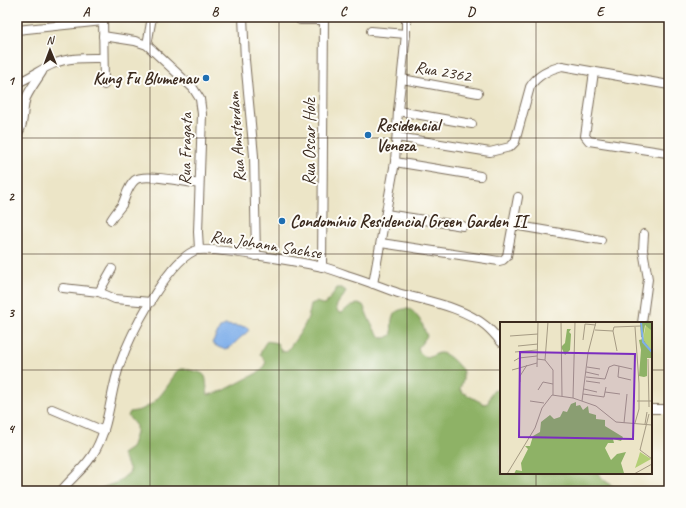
<svg xmlns="http://www.w3.org/2000/svg" width="686" height="508" font-family="Caveat,sans-serif">
<rect width="100%" height="100%" fill="#fdfcf7"/>
<filter id="ink" filterUnits="userSpaceOnUse"><feTurbulence type="fractalNoise" baseFrequency=".025" numOctaves="2"/><feDisplacementMap in="SourceGraphic" scale="8" xChannelSelector="R" yChannelSelector="G"/><feConvolveMatrix kernelMatrix="1 2 1 2 8 2 1 2 1" color-interpolation-filters="sRGB"/></filter>
<filter id="wash" filterUnits="userSpaceOnUse"><feTurbulence type="fractalNoise" baseFrequency=".012" numOctaves="4" result="noise"/><feDisplacementMap in="SourceGraphic" scale="16" xChannelSelector="R" yChannelSelector="G"/><feGaussianBlur stdDeviation="0.9" result="paint"/><feColorMatrix in="noise" values="0 0 0 0 0 0 0 0 0 0 0 0 0 0 0 0 0 1.4 0 .05"/><feComposite in="paint" operator="in"/></filter>
<g filter="url(#wash)">
<rect width="100%" height="100%" fill="#ece5c7"/>
<path fill="#8eb266" stroke="#646e42" d="M337,288h5l4,3c-2,7 -8,10 -10,16l2,5 4,1c6,-6 12,-11 21,-8 4,8 11,31 21,33 3,0 6,-2 8,-4 -1,-11 -2,-23 12,-25 6,-1 9,2 13,7 5,5 7,13 10,20l-9,12 2,5 7,5c4,-1 8,-4 12,-5 9,-1 19,12 24,18v9l-3,9 2,3 22,12 4,-1 3,-10 4,-3 6,1v82h97l6,7 16,11h-526l24,-9 12,-10c-1,-8 -6,-11 -8,-18l9,-6 5,-15v-7l-8,-10 2,-4c20,-2 28,-13 39,-28 3,-4 5,-11 8,-13 4,-3 8,-2 12,-1 22,4 15,6 19,25l15,-4 38,-20 5,-9 -6,-8 4,-9 3,-4 10,2 5,9 5,-1c11,-15 22,-28 24,-47l5,-2 9,3z"/>
<path fill="#7fafea" stroke="#5d6c84" d="M225,325l22,2 2,3c-3,4 -7,6 -10,9 -10,10 -14,14 -27,4l8,-15z"/>
</g>
<g filter="url(#ink)">
<g fill="none" stroke-linecap="round" stroke-linejoin="round">
<g stroke="#796b59" stroke-width="10">
<g id="minor">
<polyline points="103,17 104,85"/>
<polyline points="243,17 245,60 254,156 256,256"/>
<polyline points="300,20 324,20"/>
<polyline points="17,30 103,21"/>
<polyline points="371,31 406,34"/>
<polyline points="103,36 135,41 147,45 193,88 200,99 202,114 198,232 199,249"/>
<polyline points="147,45 152,17"/>
<polyline points="594,72 585,136 589,141 667,153"/>
<polyline points="402,79 478,93"/>
<path d="M17,83c13,-5 24,-14 36,-19 16,-7 34,-6 50,-6"/>
<polyline points="398,111 472,124"/>
<path d="M17,134c8,-8 5,-25 9,-36 4,-9 11,-18 16,-26"/>
<path d="M397,137l93,15 20,-5 5,-5 15,-55c6,-11 20,-18 32,-21l107,19"/>
<polyline points="395,162 480,176"/>
<polyline points="386,214 463,226"/>
<path d="M111,220c3,-5 7,-10 11,-15 4,-8 5,-18 13,-25 8,-7 52,2 64,4"/>
<polyline points="513,225 601,240"/>
<polyline points="381,243 499,261 503,260 507,256 518,197"/>
<polyline points="322,267 324,17"/>
<polyline points="373,284 395,162 398,111 406,34 406,17"/>
<polyline points="63,288 99,292 115,299 151,302"/>
<polyline points="99,292 112,269"/>
<polyline points="642,323 648,279 643,250 644,234"/>
<polyline points="52,409 104,431"/>
<polyline points="651,409 669,409"/>
<path d="M61,491c11,-14 27,-25 35,-42 14,-26 14,-57 24,-85 10,-29 46,-100 74,-113 13,-6 110,12 129,16 8,2 16,5 24,8 17,5 34,12 51,18 28,8 66,14 88,33 6,5 10,10 15,16"/>
</g>
</g>
<use href="#minor" stroke="#fff" stroke-width="8"/>
</g>
</g>
<path fill="none" stroke="#3b2a1e" stroke-width="1" stroke-opacity="0.55" d="M150,17v474M279,17v474M407,17v474M536,17v306M17,138h652M17,254h652M17,370h484M651,370h18M536,473v18"/>
<g fill="#1f6fb2" stroke="#fdfcf7" stroke-width="1.5">
<circle cx="206" cy="78" r="4"/>
<circle cx="368" cy="135" r="4"/>
<circle cx="282" cy="221" r="4"/>
</g>
<g text-anchor="middle" stroke-width="4" stroke-linejoin="round" paint-order="stroke">
<g font-size="17" fill="#3b2a1e" stroke="#fdfcf7">
<text transform="translate(443 71) rotate(10)" y="6">Rua 2362</text>
<text transform="translate(236 137) rotate(-94)" y="6">Rua Amsterdam</text>
<text transform="translate(309 142) rotate(-90)" y="6">Rua Oscar Holz</text>
<text transform="translate(185 149) rotate(-89)" y="6">Rua Fragata</text>
<text transform="translate(266 244) rotate(9)" y="6">Rua Johann Sachse</text>
</g>
<g font-size="17" font-weight="bold" fill="#3b2a1e" stroke="#fdfcf7" text-anchor="start">
<text x="198" y="84" text-anchor="end">Kung Fu Blumenau</text>
<text x="376" y="131">Residencial<tspan x="376" dy="20">Veneza</tspan></text>
<text x="290" y="227">Condomínio Residencial Green Garden II</text>
</g>
</g>
<g transform="translate(500 322)">
<rect width="152" height="152" fill="#ece5c7"/>
<path d="M146,2l6,7v20l-9,-12zM140,130l11,7 -16,9 4,-12z" fill="#b3cf75"/>
<path d="M140,0h12v9l-7,-6 -2,12h-2zM67,7h4l-2,3 2,2 -1,16 -5,5 -4,-8 4,-4zM143,17l9,12v7h-5v18l-3,1 -5,-1 2,-26 -2,-10zM76,80v4l4,-1 3,5 5,-4 1,7 7,2v4l9,1v6l18,11 -2,4 -8,-2 1,4h-6l-3,5 6,12 6,-6 9,-2 -5,11 3,10 -110,1 2,-4 6,1 -1,-8 7,-14 -3,-3h5l3,-10 7,-4 1,-10 9,-7 4,4 6,-2 3,-6 4,1 4,-8z" fill="#8eb266"/>
<path fill="none" stroke="#7fafea" stroke-width="2" d="M141,0l2,20 9,10"/>
<path fill="none" stroke="#a59a83" stroke-width="1" d="M61,0l1,74M135,5l4,56v26l-4,14M95,8l18,1 1,-4 27,-1M113,9l4,20M10,14l28,-2M83,18l2,-16 11,1M18,24l20,-2M15,30l22,-2M37,37l8,1 8,10v25M148,37l1,48M45,38l3,-38M14,39l5,-3 18,-2M119,44l-1,11 13,3M37,45l1,-45M87,45l13,2M12,48l25,-7M86,50l13,3M86,55l19,2 4,-12 5,-2 18,4M86,59l14,2M20,60v-6l7,-11M84,67l13,3M38,68l5,-8 10,2M105,70l15,2M83,72l21,3 2,-10M73,76l2,-76M30,79l14,2M82,79l6,-48 8,-31M137,79h15M149,92l-9,36 12,9M124,101l3,-29M145,102l2,-12M7,152l28,-46 7,-20 10,-13 21,3 23,8 20,16 36,3M134,152l18,-10"/>
<path fill="#7b2cbf" fill-opacity="0.15" stroke="#7b2cbf" stroke-width="2" d="M20,30l115,2 -2,85 -114,-2z"/>
<rect width="152" height="152" fill="none" stroke="#3b2a1e" stroke-width="2"/>
</g>
<rect width="686" height="508" fill="none" stroke="#fdfcf7" stroke-width="44"/>
<g transform="translate(50 50) rotate(359)" stroke="#fdfcf7" stroke-width="3" paint-order="stroke">
<path d="M0-3L7 15L0 10L-7 15Z" fill="#3b2a1e"/>
<text y="-6" font-size="11" font-weight="bold" text-anchor="middle" fill="#3b2a1e">N</text>
</g>
<rect x="22" y="22" width="642" height="464" fill="none" stroke="#3b2a1e" stroke-width="1.5"/>
<g font-size="13" text-anchor="middle" font-weight="bold" fill="#3b2a1e">
<text x="86" y="16">A</text>
<text x="215" y="16">B</text>
<text x="343" y="16">C</text>
<text x="471" y="16">D</text>
<text x="600" y="16">E</text>
<text x="11" y="85">1</text>
<text x="11" y="201">2</text>
<text x="11" y="317">3</text>
<text x="11" y="433">4</text>
</g>
</svg>
